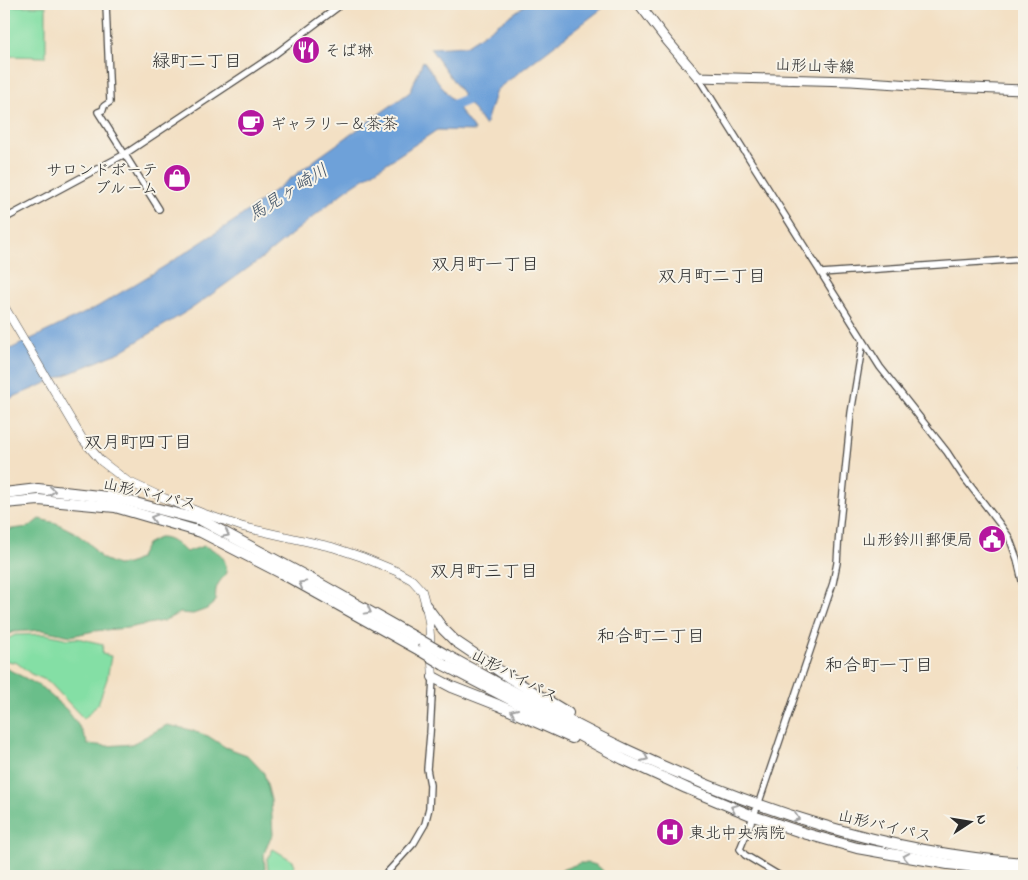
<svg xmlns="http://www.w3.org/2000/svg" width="1028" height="880" font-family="'Indie Flower','Klee One',sans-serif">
<rect width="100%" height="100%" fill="#f7f3e8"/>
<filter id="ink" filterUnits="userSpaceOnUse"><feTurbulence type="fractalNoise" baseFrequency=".02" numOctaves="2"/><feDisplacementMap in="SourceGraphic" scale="10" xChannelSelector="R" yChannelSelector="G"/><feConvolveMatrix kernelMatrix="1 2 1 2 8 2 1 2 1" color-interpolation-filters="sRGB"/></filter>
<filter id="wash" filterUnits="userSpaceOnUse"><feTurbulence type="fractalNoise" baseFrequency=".0096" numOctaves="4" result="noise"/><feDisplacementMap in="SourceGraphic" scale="20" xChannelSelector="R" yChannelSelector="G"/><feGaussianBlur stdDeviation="1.12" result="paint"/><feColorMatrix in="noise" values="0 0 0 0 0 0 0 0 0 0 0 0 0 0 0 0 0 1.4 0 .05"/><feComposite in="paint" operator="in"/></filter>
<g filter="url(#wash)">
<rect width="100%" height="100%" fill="#f3e0c4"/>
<g fill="#84dfa5" stroke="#588568">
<polygon points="7,6 46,6 46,57 7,56"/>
<polygon points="46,634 69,639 77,638 103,644 102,654 111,656 107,679 98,704 84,719 48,681 31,674 17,663 4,660 4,641 15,635"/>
<polygon points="273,849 293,861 295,865 288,876 278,876 268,870 267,859"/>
</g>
<g fill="#6bbe8a" stroke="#4b745a">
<path d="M39,519l17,4 18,9 16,12 11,14 16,7 11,-1 11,-5 8,-15c4,-2 9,-5 12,-6 10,-1 21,8 27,14l18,-6c17,7 21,9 23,27 -9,10 -13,14 -11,28l-9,8 -14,5 -13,-1 -17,8 -36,7 -33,3 -23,5 -29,-6 -29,2 -9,5v-107l25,-3z"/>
<polygon points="4,667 40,686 67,710 81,729 88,744 107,746 132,744 167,725 187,729 208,736 225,747 247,755 264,773 271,800 273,835 268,843 264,854 265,868 263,876 4,876"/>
<path d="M580,863c13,0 20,1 26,13h-61z"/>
</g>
<g fill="#6ea1d9" stroke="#4c6682">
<polygon points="527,4 608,4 496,90 485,126 430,48 466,46"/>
<polygon points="423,61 475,131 437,130 346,190 265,256 194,307 120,352 4,401 4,352 97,307 165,266 237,219 319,157 410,92"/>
</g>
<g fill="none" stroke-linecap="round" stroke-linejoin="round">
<polyline stroke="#6ea1d9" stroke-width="2" points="1019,770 1024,768"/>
<polyline stroke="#6ea1d9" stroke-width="11" points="442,110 468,99 478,91"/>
</g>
</g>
<g filter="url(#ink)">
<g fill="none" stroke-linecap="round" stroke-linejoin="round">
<g stroke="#494642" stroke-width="8">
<g id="street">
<polyline points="106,4 110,102 104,106 103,110 98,112 159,209"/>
<polyline points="698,77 880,367 947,452 962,475 999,523 1009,537 1017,559 1024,589"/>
<polyline points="4,219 125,154 274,55 342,4"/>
<polyline points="821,273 1024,259"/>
<polyline points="384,876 414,843 425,824 429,808 430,785 427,769 430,734 433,677"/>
<polyline points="780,876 745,855 740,849 758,805 833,583 837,563 839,532 851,413 863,341"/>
</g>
</g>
<g stroke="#494642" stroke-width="9">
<polyline id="secondary" points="4,306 83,440 101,461 127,481 164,498 202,513 243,527 332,547 362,557 396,571 412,580 422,591 426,606 429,622 433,677"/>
</g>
<g stroke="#494642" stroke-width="11">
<polyline id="primary" points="639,4 665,38 698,77 851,81 944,87 1024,90"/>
</g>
<g stroke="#494642" stroke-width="12">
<g id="highway">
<polyline points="4,493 38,489 116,498 201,520 322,585 420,640"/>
<polyline points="4,503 39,500 115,507 201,532 281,573 421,651"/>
<polyline points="426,606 443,629 455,641 510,678 568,713"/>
<path d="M446,655c60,33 120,66 181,95 126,59 258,103 397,113"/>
<polyline points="444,665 571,731 623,759 686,788 753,816 807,834 857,848 948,864 1024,872"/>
<polyline points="433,677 452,687 498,705 572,738"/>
</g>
</g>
<use href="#street" stroke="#fff" stroke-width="5.5"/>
<use href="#secondary" stroke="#fff" stroke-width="8"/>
<use href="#primary" stroke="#fff" stroke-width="9"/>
<use href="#highway" stroke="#fff" stroke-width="10"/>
<g stroke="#494642" stroke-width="12" stroke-linecap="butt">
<g id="highway-bridge">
<polyline points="420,640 446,655"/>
<polyline points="421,651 444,665"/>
</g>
</g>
<use href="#highway-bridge" stroke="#fff" stroke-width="10"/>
</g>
<defs><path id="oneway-chevron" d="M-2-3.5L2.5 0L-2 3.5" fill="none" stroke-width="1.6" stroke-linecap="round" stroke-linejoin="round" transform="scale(1.25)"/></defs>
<g stroke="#a0a0a0">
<use href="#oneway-chevron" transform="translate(52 491) rotate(6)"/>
<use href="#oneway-chevron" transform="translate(154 518) rotate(-164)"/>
<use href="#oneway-chevron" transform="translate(226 534) rotate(28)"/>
<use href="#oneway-chevron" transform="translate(302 584) rotate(-151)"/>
<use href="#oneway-chevron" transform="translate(368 611) rotate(29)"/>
<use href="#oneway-chevron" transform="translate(514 712) rotate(-156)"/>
<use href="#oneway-chevron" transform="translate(645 758) rotate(24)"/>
<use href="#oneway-chevron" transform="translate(734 808) rotate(-157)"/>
<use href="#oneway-chevron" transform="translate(796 818) rotate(19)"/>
<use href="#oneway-chevron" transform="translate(906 857) rotate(-171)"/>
</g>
</g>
<defs>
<g id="restaurant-disc" transform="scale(1.4375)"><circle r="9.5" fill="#b5179e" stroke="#f7f3e8"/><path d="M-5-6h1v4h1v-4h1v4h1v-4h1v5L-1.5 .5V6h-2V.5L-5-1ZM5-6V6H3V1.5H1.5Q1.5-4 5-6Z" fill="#fff"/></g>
<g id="cafe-disc" transform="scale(1.4375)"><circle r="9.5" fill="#b5179e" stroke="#f7f3e8"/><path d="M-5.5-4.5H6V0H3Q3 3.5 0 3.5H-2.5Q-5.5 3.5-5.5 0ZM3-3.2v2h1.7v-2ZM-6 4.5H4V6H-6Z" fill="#fff"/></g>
<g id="shop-disc" transform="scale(1.4375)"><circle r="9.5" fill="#b5179e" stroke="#f7f3e8"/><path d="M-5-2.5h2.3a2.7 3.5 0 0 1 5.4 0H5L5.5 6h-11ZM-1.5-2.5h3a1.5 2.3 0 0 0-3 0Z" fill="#fff"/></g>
<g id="civic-disc" transform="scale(1.4375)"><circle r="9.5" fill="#b5179e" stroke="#f7f3e8"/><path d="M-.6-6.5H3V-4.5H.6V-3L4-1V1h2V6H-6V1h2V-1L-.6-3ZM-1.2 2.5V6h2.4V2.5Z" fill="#fff"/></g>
<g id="hospital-disc" transform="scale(1.4375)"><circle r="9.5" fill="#b5179e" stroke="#f7f3e8"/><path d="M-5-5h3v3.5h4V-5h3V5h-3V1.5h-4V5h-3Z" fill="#fff"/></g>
</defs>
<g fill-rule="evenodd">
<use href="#restaurant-disc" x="306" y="50"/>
<use href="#cafe-disc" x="251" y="123"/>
<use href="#shop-disc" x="177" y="178"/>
<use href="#civic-disc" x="992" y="539"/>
<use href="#hospital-disc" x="670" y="832"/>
</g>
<g text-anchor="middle" stroke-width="4" stroke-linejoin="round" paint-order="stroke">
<g font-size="16" fill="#2b2b2b" stroke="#f7f3e8" text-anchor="start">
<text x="325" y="56">そば琳</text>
<text x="270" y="129">ギャラリー＆茶茶</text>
<text x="158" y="175" text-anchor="end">サロンドボーテ<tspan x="158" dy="18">ブルーム</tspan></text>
<text x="973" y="545" text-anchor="end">山形鈴川郵便局</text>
<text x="689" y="838">東北中央病院</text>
</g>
<g font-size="16" fill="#2b2b2b" stroke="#f7f3e8">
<text transform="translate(815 65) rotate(2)" y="6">山形山寺線</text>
<text transform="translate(150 493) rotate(13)" y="6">山形バイパス</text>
<text transform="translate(515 675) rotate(28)" y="6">山形バイパス</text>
<text transform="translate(885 825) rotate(13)" y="6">山形バイパス</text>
</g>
<g font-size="18" fill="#2b2b2b" stroke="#f7f3e8">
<text x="197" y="67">緑町二丁目</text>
<text x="485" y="270">双月町一丁目</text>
<text x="712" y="282">双月町二丁目</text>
<text x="138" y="448">双月町四丁目</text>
<text x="484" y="577">双月町三丁目</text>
<text x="651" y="642">和合町二丁目</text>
<text x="879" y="671">和合町一丁目</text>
</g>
<g font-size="18" font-style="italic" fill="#425468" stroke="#f7f3e8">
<text transform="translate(288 192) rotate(-32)" y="6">馬見ヶ崎川</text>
</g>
</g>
<rect width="1028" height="880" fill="none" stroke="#f7f3e8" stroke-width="20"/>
<g transform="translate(970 822) rotate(78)" stroke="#f7f3e8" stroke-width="4" paint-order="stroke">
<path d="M0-4L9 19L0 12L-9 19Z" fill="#2b2b2b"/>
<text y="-8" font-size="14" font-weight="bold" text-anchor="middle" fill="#2b2b2b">N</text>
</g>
</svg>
